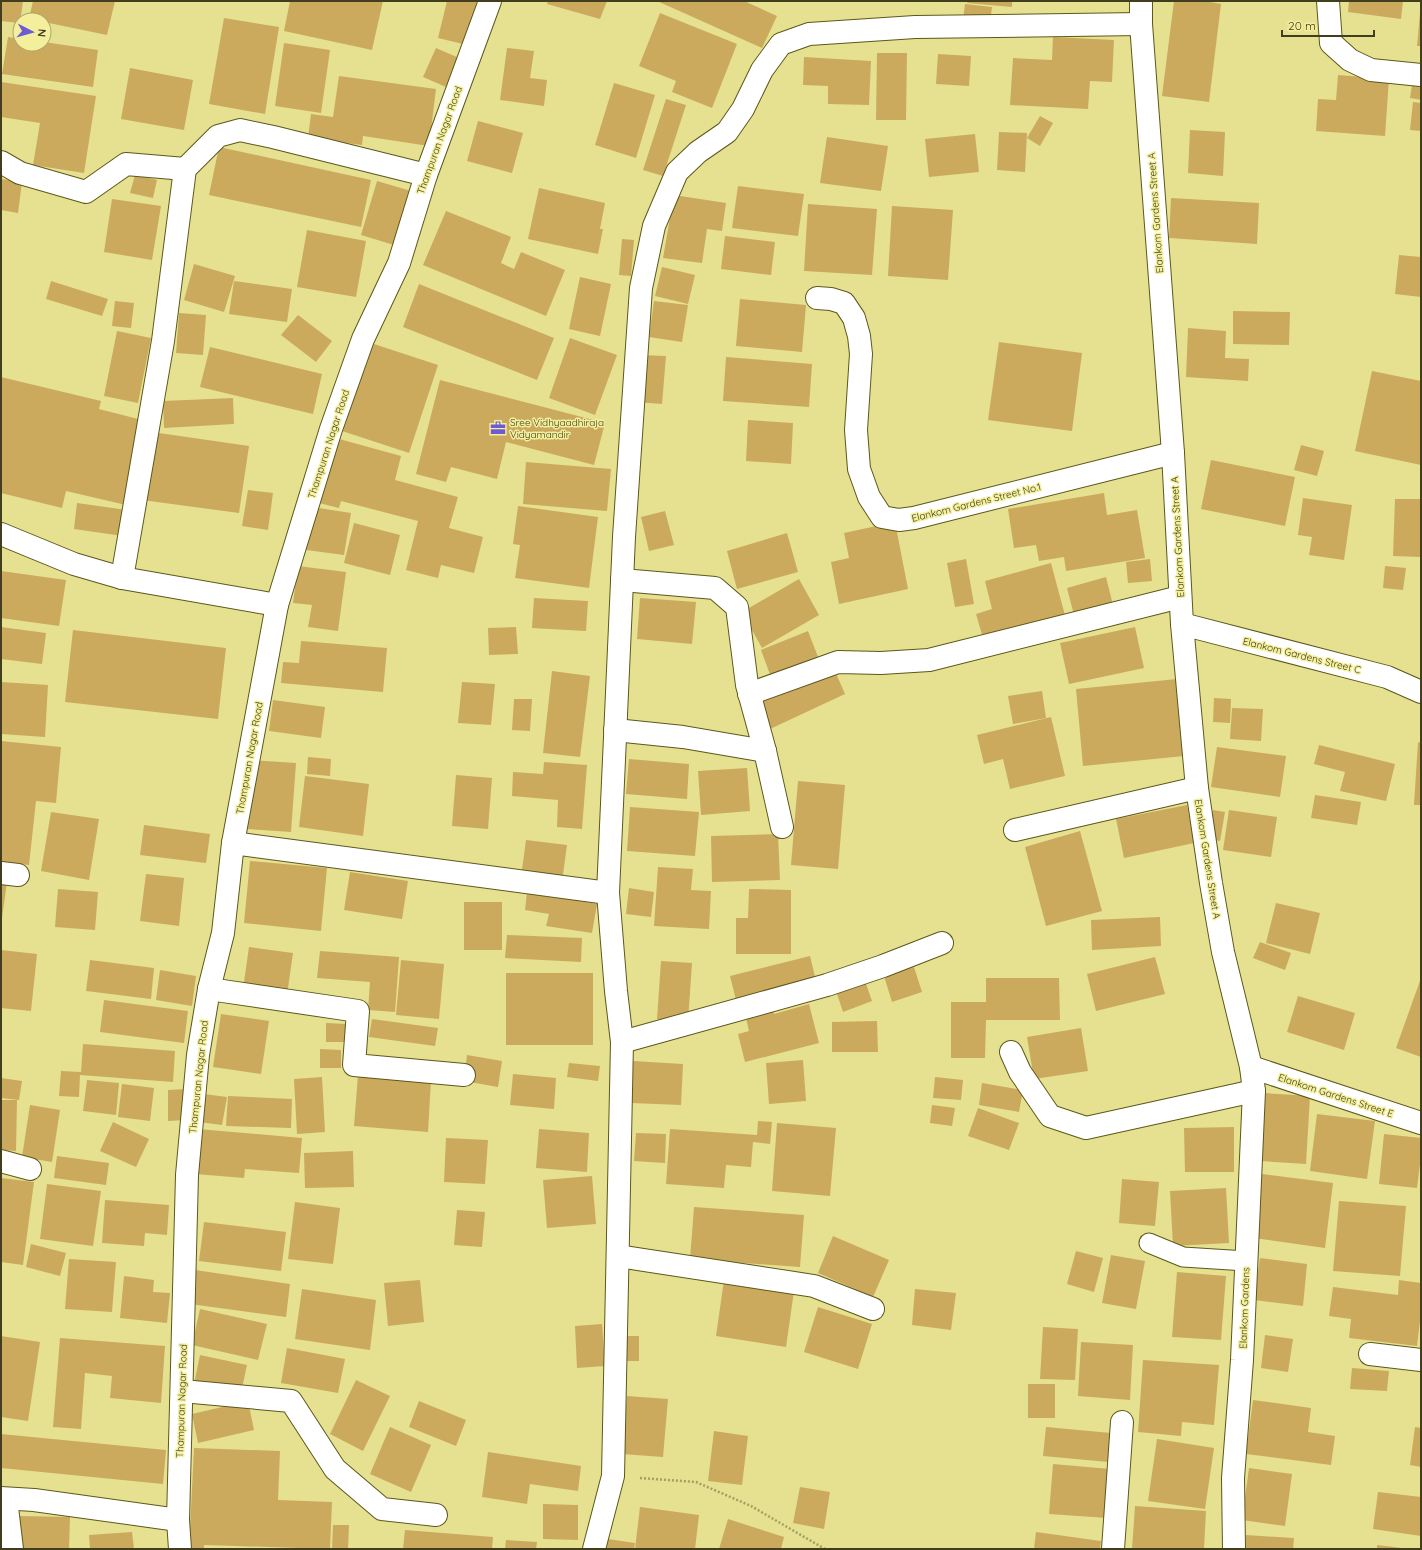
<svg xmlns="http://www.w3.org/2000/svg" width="1422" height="1550" font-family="Quicksand,sans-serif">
<rect width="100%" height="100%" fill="#e6e190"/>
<g fill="#cbaa5e">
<polygon points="1,1 23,1 20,23 1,21"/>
<polygon points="33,1 115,1 107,35 44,22 44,20 29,19"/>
<polygon points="290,1 383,1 372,50 284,31"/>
<polygon points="447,1 477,1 467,45 438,38"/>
<polygon points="548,1 607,1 600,19 547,4"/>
<polygon points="657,1 744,1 777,16 762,48"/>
<polygon points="968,1 1012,1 1012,7 967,3"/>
<polygon points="1174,1 1205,1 1221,4 1209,102 1162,96"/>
<polygon points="1349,1 1403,1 1401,19 1348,12"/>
<polygon points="965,4 992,7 990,23 963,20"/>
<polygon points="660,13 737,44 712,108 672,92 676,81 639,66"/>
<polygon points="1420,13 1421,14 1421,46 1417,46"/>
<polygon points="224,18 279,27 265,114 209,104"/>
<polygon points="8,37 20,39 20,44 44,44 44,42 98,50 93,87 2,74"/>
<polygon points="1053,37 1114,40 1112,82 1090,81 1088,109 1010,105 1013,58 1052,60"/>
<polygon points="284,43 330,50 321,113 275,106"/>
<polygon points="436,48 459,58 446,87 423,77"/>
<polygon points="507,48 534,51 530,78 547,80 544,106 500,100"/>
<polygon points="877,53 907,53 906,120 876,120"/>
<polygon points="938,54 971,56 969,86 936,84"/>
<polygon points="804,57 871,61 869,105 828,104 828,86 803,85"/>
<polygon points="130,68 193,80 184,130 121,119"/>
<polygon points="1338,75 1389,79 1385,136 1316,131 1318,99 1336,100"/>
<polygon points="339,76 436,89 429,146 363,136 362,145 308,138 311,114 333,117"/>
<polygon points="1413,78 1421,79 1421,100 1410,98"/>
<polygon points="1,82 96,96 84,173 33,165 40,123 1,117"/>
<polygon points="614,83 655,95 636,158 595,145"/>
<polygon points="666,99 686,105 663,176 643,170"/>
<polygon points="1413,102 1421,103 1421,131 1410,130"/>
<polygon points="1040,116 1053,123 1040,146 1027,138"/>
<polygon points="478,121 523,133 512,173 467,161"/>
<polygon points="1190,130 1225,132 1223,176 1188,173"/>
<polygon points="999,132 1027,133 1025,172 997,170"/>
<polygon points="975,134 979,172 929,177 925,139"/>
<polygon points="827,137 888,146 881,191 820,183"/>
<polygon points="219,147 371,180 361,227 209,195"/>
<polygon points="135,175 157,180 153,198 130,193"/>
<polygon points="1,179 22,182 18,213 1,210"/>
<polygon points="377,181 411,191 394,245 361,235"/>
<polygon points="738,186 804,194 798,236 732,228"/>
<polygon points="539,188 605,203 600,229 603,229 598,254 528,239"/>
<polygon points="674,195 726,203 722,231 707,229 702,263 663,258"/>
<polygon points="1171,198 1259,203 1257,244 1169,238"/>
<polygon points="112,199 161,206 152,260 104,252"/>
<polygon points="808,204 877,209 872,275 804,271"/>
<polygon points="892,206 953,210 948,280 888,276"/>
<polygon points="446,211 511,237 501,263 514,269 521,252 565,270 546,316 423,265"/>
<polygon points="307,230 366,241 356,297 297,287"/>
<polygon points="725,236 775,242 771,275 721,269"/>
<polygon points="622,239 634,240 631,276 619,275"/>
<polygon points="1399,255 1421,257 1421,297 1395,294"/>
<polygon points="194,264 235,276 224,312 184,300"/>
<polygon points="662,267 695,275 688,304 655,296"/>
<polygon points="580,277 611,284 600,336 569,329"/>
<polygon points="51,281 108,299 102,316 46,299"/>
<polygon points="234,281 292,289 287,322 229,314"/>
<polygon points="419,284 554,338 537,380 403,327"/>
<polygon points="740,299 806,305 802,352 736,346"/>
<polygon points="115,301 134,303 131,328 112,326"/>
<polygon points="654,301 688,305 682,342 649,337"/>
<polygon points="1233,311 1290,312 1289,345 1233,344"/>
<polygon points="179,313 206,315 203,355 176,353"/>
<polygon points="298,315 332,341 316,362 281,335"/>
<polygon points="1188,328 1226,331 1225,358 1249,359 1248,381 1186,377"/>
<polygon points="117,331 151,338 138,403 104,396"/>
<polygon points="570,338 617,355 595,415 549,398"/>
<polygon points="368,342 438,365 409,453 339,430"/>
<polygon points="999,342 1082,353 1072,431 988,420"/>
<polygon points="210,347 322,374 313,414 200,387"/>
<polygon points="639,355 666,356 662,404 636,402"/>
<polygon points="726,357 812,364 809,407 723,401"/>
<polygon points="1372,371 1421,381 1421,465 1355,451"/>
<polygon points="1,377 101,401 99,409 146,421 126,505 66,491 62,508 1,493"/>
<polygon points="440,380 605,423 594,465 506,442 497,479 451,467 446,482 416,474"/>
<polygon points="233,398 234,424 164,428 163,401"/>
<polygon points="748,420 793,423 791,464 746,461"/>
<polygon points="152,432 249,446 239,513 142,500"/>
<polygon points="332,437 401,456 395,480 458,497 449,528 483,537 474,573 441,565 438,578 406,570 418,521 341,501 339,508 315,502"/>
<polygon points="1301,445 1324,451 1317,476 1294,470"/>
<polygon points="1211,460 1295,477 1285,526 1201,509"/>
<polygon points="526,462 611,469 607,511 523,504"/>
<polygon points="248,490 273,493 268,530 242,526"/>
<polygon points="1104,493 1107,515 1137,510 1145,558 1066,571 1064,557 1039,561 1036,545 1014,548 1008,509"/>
<polygon points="1303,498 1352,505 1344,560 1309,555 1312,537 1298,535"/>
<polygon points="1395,499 1421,499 1421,557 1393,556"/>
<polygon points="77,503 127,510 123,536 74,529"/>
<polygon points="518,506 598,517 589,588 515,578 520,545 513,544"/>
<polygon points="312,507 351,513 344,555 306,550"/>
<polygon points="665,511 674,545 649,551 641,517"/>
<polygon points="895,522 908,589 839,604 831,562 849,558 844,533"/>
<polygon points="354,523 400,535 390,575 344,563"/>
<polygon points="787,533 798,572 737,589 727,551"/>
<polygon points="966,559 974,604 955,607 947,563"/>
<polygon points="1150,559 1152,581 1128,583 1126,562"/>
<polygon points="1051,563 1067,623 985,645 976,614 992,609 985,581"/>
<polygon points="298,566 346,572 338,631 308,627 312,605 293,603"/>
<polygon points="1385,566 1406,568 1403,590 1383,588"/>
<polygon points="1,571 66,580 59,626 1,618"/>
<polygon points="1106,577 1114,609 1075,619 1067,588"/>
<polygon points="799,579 819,615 762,648 742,612"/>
<polygon points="534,598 588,601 586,631 532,628"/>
<polygon points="640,598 696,602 692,644 637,639"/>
<polygon points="1,627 46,633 42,664 1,659"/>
<polygon points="516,627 518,654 489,655 488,628"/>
<polygon points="1135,627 1144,668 1069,684 1060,643"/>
<polygon points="73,630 226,648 218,719 65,702"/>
<polygon points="808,631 820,662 772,680 761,650"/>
<polygon points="301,641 387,648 383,692 281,683 283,662 299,663"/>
<polygon points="834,669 845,694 770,729 759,703"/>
<polygon points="552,671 590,676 580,757 543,753"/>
<polygon points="1177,679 1184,756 1083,766 1076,689"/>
<polygon points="1,682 48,685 45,737 1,734"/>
<polygon points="462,682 495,684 491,725 458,723"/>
<polygon points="1042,691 1046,718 1013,724 1008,696"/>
<polygon points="1214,698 1231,699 1230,723 1213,722"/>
<polygon points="514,699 532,699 530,731 512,730"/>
<polygon points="273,700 325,707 321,738 269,731"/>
<polygon points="1232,708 1263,709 1261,741 1230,739"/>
<polygon points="1051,717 1065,776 1010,789 1003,759 984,764 977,735"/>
<polygon points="1,741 61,747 56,803 36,801 29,865 1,862"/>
<polygon points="1418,742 1421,743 1421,805 1414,805"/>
<polygon points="1319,745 1395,764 1386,801 1340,791 1345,772 1314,764"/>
<polygon points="1217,747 1286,756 1280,797 1211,787"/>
<polygon points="308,757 331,759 330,776 307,774"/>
<polygon points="629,759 689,764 687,799 626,794"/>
<polygon points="252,760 296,763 291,832 248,829"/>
<polygon points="544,762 587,765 582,829 557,827 558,800 512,796 513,772 543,774"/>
<polygon points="747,768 750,811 701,815 698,771"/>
<polygon points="456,775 492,778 488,829 452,826"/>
<polygon points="305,776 369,784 363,836 299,827"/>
<polygon points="798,781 845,785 838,869 791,865"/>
<polygon points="1315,795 1361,802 1357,825 1311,818"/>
<polygon points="1187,805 1194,843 1124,858 1116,819"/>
<polygon points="630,807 699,812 695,856 627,851"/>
<polygon points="1213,810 1225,812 1220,841 1208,839"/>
<polygon points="1229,810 1277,817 1271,857 1223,850"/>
<polygon points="51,812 99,819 89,880 41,871"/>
<polygon points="144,825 210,834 206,863 140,855"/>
<polygon points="1080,831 1102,911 1046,926 1025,847"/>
<polygon points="778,834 780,880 712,882 711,836"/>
<polygon points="526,840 567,845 562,882 521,877"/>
<polygon points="250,861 327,868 321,931 244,923"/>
<polygon points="658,867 693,869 691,890 711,891 709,929 654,926"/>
<polygon points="350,872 408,881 402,919 344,910"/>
<polygon points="146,874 184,878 179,926 140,921"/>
<polygon points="1,881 7,882 2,918 1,918"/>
<polygon points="629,888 654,892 651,917 626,914"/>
<polygon points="58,889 98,892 95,930 55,927"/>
<polygon points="749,889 791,890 791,954 736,954 736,918 748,918"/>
<polygon points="527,892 597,904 592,933 546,926 549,914 525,910"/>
<rect x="464" y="902" width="38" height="48"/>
<polygon points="1276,903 1320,913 1310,954 1266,943"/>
<polygon points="1160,917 1161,946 1092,950 1091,920"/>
<polygon points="507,935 582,938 581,962 505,958"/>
<polygon points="1260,942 1291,953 1285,970 1253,958"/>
<polygon points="249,947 293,953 287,995 243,989"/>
<polygon points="1,950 37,954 31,1011 1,1008"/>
<polygon points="320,951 399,957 395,1012 368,1010 370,982 317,978"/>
<polygon points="810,956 817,985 737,1004 730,976"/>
<polygon points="1155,957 1165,994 1096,1011 1087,974"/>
<polygon points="90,960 154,968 151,999 86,991"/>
<polygon points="401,960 444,964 439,1019 396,1015"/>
<polygon points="661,961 692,963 688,1021 657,1019"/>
<polygon points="914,967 922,992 892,1002 884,976"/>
<polygon points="160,970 196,976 192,1006 156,1000"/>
<rect x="506" y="973" width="87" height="72"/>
<polygon points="864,978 872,1001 843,1012 835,988"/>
<polygon points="986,978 1059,978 1060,1020 986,1020 985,1058 951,1058 951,1002 986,1002"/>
<polygon points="1421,978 1421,1057 1396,1048"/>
<polygon points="1298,996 1355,1013 1344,1050 1287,1032"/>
<polygon points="104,1000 188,1011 184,1043 100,1032"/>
<polygon points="809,1004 819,1043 745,1062 738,1034 749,1031 745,1014 772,1007 774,1014"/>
<polygon points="221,1014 269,1021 261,1074 213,1067"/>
<polygon points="372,1019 438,1028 435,1046 369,1037"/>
<polygon points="877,1021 878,1052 832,1052 832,1022"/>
<polygon points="326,1023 347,1024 347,1042 326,1042"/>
<polygon points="1081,1028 1088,1071 1034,1079 1027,1037"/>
<polygon points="83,1044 175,1051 173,1082 80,1075 79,1097 59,1096 61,1071 81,1072"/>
<polygon points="320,1049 341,1050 341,1068 320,1068"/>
<polygon points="467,1055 502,1061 498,1087 464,1081"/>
<polygon points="803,1060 806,1101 769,1104 766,1063"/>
<polygon points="633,1061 683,1064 681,1105 631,1103"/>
<polygon points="569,1063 600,1066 598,1081 567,1077"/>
<polygon points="513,1074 556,1078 554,1109 510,1105"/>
<polygon points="358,1075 431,1080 428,1132 354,1126"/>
<polygon points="322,1077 325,1132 297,1134 294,1079"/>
<polygon points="935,1077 963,1080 961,1100 933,1098"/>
<polygon points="1,1078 22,1081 19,1100 1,1098"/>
<polygon points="87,1080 119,1083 116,1115 83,1111"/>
<polygon points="982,1083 1023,1090 1019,1112 979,1105"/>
<polygon points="122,1084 154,1088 150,1121 118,1117"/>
<polygon points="186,1089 187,1120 168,1121 168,1090"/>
<polygon points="1264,1093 1310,1096 1306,1164 1260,1161"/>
<polygon points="204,1094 227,1097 222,1125 199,1122"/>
<polygon points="228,1096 292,1099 291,1128 226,1126"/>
<polygon points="1,1100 17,1100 16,1151 1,1150"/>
<polygon points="30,1105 60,1110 52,1162 22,1157"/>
<polygon points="932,1105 955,1108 952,1126 930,1123"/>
<polygon points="978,1108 1019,1123 1009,1150 968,1136"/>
<polygon points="1317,1114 1375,1121 1367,1179 1310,1171"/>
<polygon points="758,1121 772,1122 770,1144 753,1142 751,1167 726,1165 724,1188 666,1184 670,1129 757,1135"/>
<polygon points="113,1122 149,1139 136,1167 100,1151"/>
<polygon points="777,1123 836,1128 830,1196 772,1191"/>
<polygon points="1234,1127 1234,1172 1185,1172 1184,1128"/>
<polygon points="198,1129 302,1138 299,1173 245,1169 244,1178 195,1174"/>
<polygon points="539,1129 589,1133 587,1172 536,1168"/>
<polygon points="636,1133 666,1134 665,1163 634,1161"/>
<polygon points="1384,1134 1421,1138 1421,1156 1417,1188 1379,1184"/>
<polygon points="446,1138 488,1140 485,1184 444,1182"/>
<polygon points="353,1151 354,1187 305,1188 304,1153"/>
<polygon points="57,1156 109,1163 106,1185 54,1178"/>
<polygon points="1262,1174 1333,1183 1325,1248 1254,1238"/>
<polygon points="592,1176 596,1224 547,1228 543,1180"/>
<polygon points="1,1178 34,1182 23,1265 1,1262"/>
<polygon points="1122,1179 1159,1182 1155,1226 1119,1223"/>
<polygon points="47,1184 101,1191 93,1246 40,1239"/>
<polygon points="1226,1188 1229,1243 1173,1246 1170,1191"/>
<polygon points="105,1200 169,1205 167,1235 145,1233 144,1246 102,1243"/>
<polygon points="1339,1201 1406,1206 1400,1276 1333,1271"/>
<polygon points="295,1202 340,1208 333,1264 288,1259"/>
<polygon points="694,1207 804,1215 800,1267 690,1259"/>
<polygon points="457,1210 485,1212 482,1247 454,1245"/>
<polygon points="204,1222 286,1232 281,1271 199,1261"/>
<polygon points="833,1236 889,1260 873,1297 818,1273"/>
<polygon points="31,1244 66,1253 60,1276 26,1267"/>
<polygon points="1076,1251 1103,1258 1094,1292 1067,1284"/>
<polygon points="1111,1255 1145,1261 1136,1309 1102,1303"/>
<polygon points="1260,1258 1307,1264 1303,1306 1254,1300"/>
<polygon points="69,1259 116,1262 112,1312 65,1309"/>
<polygon points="195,1270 290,1284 286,1317 190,1304"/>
<polygon points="1177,1272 1226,1276 1221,1340 1172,1337"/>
<polygon points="124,1276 154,1280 153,1292 170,1293 167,1323 120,1318"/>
<polygon points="420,1280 424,1322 388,1326 384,1283"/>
<polygon points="724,1280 794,1291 786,1347 716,1336"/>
<polygon points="1399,1280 1421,1283 1421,1313 1417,1346 1349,1338 1351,1319 1329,1316 1333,1287 1398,1295"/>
<polygon points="302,1289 376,1300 370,1350 295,1339"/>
<polygon points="915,1289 956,1293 951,1330 912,1325"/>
<polygon points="818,1307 872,1324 858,1369 804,1352"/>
<polygon points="200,1309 267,1324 258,1360 192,1345"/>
<polygon points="602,1324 605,1366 577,1368 575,1326"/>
<polygon points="1043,1327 1078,1329 1075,1380 1040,1379"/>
<polygon points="1265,1335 1293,1339 1288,1372 1261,1368"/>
<polygon points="1,1336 40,1342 28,1421 1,1417"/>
<polygon points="622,1336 639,1336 639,1361 621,1361"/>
<polygon points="60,1338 165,1346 161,1403 110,1398 112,1376 85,1373 81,1429 53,1427"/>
<polygon points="1081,1342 1133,1345 1130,1400 1078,1396"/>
<polygon points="287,1348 345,1359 338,1393 281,1383"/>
<polygon points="200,1355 247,1365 241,1393 194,1384"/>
<polygon points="1143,1360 1219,1365 1214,1425 1182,1422 1181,1436 1138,1432"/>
<polygon points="1352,1368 1389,1371 1387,1391 1350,1389"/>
<polygon points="356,1380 390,1396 363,1451 330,1434"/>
<rect x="1028" y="1384" width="27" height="34"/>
<polygon points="627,1396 668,1399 663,1457 622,1454"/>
<polygon points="1253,1400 1311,1408 1308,1432 1335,1436 1331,1465 1246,1454"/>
<polygon points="248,1401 254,1430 198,1443 192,1414"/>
<polygon points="419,1401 466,1420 456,1446 409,1427"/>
<polygon points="390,1427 431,1445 411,1492 370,1474"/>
<polygon points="1046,1427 1111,1433 1108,1462 1043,1456"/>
<polygon points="1415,1427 1421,1428 1421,1467 1410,1465"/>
<polygon points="714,1431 748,1436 742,1485 708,1481"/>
<polygon points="1,1434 166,1450 163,1484 1,1468"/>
<polygon points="1157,1439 1214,1448 1205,1509 1148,1501"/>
<polygon points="194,1448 280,1451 278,1500 332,1502 330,1549 204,1545 204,1549 189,1549"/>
<polygon points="488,1452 581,1466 578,1491 530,1484 527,1504 482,1497"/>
<polygon points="1053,1464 1110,1469 1107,1518 1049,1514"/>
<polygon points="1249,1468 1292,1474 1285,1526 1242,1520"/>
<polygon points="800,1487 830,1492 824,1529 793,1523"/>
<polygon points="1378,1492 1421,1497 1421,1536 1373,1529"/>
<polygon points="543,1504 578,1505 578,1540 543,1539"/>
<polygon points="1135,1506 1206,1511 1204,1549 1132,1549"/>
<polygon points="640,1507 699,1515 695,1549 635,1549"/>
<polygon points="18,1516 70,1517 69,1549 18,1549"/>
<polygon points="728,1519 784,1537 781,1549 719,1549"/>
<polygon points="333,1525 349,1525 348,1549 332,1549"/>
<polygon points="405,1530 493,1537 492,1549 403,1549"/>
<polygon points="132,1532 134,1549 90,1549 89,1535"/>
<polygon points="1036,1532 1101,1541 1100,1549 1034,1549"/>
<polygon points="1246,1535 1294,1538 1293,1549 1245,1549"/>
<polygon points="601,1538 635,1543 634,1549 600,1549"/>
<polygon points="506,1540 537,1542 536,1549 505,1549"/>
<polygon points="1377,1545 1402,1548 1402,1549 1377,1549"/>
</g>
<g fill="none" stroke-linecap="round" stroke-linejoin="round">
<g stroke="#5c581a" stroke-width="21">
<polyline id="service" points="1149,1243 1183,1257 1246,1261"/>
</g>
<g stroke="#5c581a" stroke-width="24">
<g id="minor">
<polyline points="1141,1 1141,24 1173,453 1182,624 1197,788 1211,883 1223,952 1251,1067 1254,1091 1242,1360 1233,1478 1234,1549"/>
<polyline points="1328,1 1331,43 1350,60 1371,70 1421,75"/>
<polyline points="1,162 20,173 86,192 126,164 185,169"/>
<polyline points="817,298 831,299 844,303 854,318 859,336 861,354 856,430 859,469 869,497 882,517 899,520 914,518 1173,453"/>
<polyline points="1,534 74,564 122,578 277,605"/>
<polyline points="122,578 163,341 185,169 218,136 240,130 273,137 426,175"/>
<polyline points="622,580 715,588 737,607 747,685 765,751 782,827"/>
<polyline points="1182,624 1387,677 1421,692"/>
<polyline points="749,694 838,662 881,663 929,660 1180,597"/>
<polyline points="615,730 683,737 765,751"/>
<polyline points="1015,830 1197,788"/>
<polyline points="233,843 608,893"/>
<polyline points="1,873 18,875"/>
<polyline points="209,989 358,1011 354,1065 464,1075"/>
<polyline points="622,1042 827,985 883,966 942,943"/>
<polyline points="1011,1052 1020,1072 1050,1116 1086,1128 1254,1091"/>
<polyline points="1251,1067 1421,1123"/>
<polyline points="1,1161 30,1169"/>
<polyline points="618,1256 814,1286 873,1309"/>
<polyline points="1370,1354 1421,1360"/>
<polyline points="182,1391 291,1401 335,1469 382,1509 436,1515"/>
<polyline points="1,1498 34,1500 178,1520"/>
<polyline points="6,1499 12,1549"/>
<polyline points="180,1549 178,1520 187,1175 198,1055 209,989 223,933 233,843 277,605 331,429 363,339 399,263 426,175 490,1"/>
<polyline points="594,1549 613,1476 622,1042 616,991 608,893 624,537 641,288 654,226 677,172 698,152 727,132 743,109 762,70 781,44 809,34 915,27 1141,24"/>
<polyline points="1113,1549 1122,1422"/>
</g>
</g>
<polyline stroke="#a39f61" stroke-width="2.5" stroke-dasharray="2 2" stroke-linecap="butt" points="640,1478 696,1482 751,1506 825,1549"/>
<use href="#service" stroke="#fff" stroke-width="19"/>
<use href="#minor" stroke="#fff" stroke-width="22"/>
</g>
<defs>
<g id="office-bare" transform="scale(1.2)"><path d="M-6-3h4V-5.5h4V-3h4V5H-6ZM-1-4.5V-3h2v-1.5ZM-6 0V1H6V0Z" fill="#6d5bd4" stroke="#f3ef9d" stroke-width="2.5" paint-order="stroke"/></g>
</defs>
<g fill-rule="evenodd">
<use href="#office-bare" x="498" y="428"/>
</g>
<g text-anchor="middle" stroke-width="3" stroke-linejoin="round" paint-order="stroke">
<g font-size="10" fill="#403e1d" stroke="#f3ef9d">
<text transform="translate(439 140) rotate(-70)" y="4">Thampuran Nagar Road</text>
<text transform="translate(1155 213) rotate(-94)" y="4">Elankom Gardens Street A</text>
<text transform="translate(328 444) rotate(-72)" y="4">Thampuran Nagar Road</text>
<text transform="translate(976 502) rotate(-14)" y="4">Elankom Gardens Street No.1</text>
<text transform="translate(1177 537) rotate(-93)" y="4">Elankom Gardens Street A</text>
<text transform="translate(1302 655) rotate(14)" y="4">Elankom Gardens Street C</text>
<text transform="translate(249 758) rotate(-80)" y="4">Thampuran Nagar Road</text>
<text transform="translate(1208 859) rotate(81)" y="4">Elankom Gardens Street A</text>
<text transform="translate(198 1077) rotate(-84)" y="4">Thampuran Nagar Road</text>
<text transform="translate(1336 1095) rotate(18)" y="4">Elankom Gardens Street E</text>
<text transform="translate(1244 1308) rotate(-88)" y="4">Elankom Gardens</text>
<text transform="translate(181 1401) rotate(-88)" y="4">Thampuran Nagar Road</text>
</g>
<g font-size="10" fill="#403e1d" stroke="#f3ef9d" text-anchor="start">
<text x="510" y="426">Sree Vidhyaadhiraja<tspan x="510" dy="12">Vidyamandir</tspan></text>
</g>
</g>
<rect width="1422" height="1550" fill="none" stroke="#403e1d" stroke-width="4"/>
<g transform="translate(32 32) rotate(96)"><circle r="19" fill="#f3ef9d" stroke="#aba86a"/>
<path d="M0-3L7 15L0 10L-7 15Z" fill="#6d5bd4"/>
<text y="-6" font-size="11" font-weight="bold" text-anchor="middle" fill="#403e1d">N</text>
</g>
<path d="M1282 30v6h92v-6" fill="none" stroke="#403e1d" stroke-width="2"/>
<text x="1288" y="30" font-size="12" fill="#403e1d" stroke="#f3ef9d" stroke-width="3" paint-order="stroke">20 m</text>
</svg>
